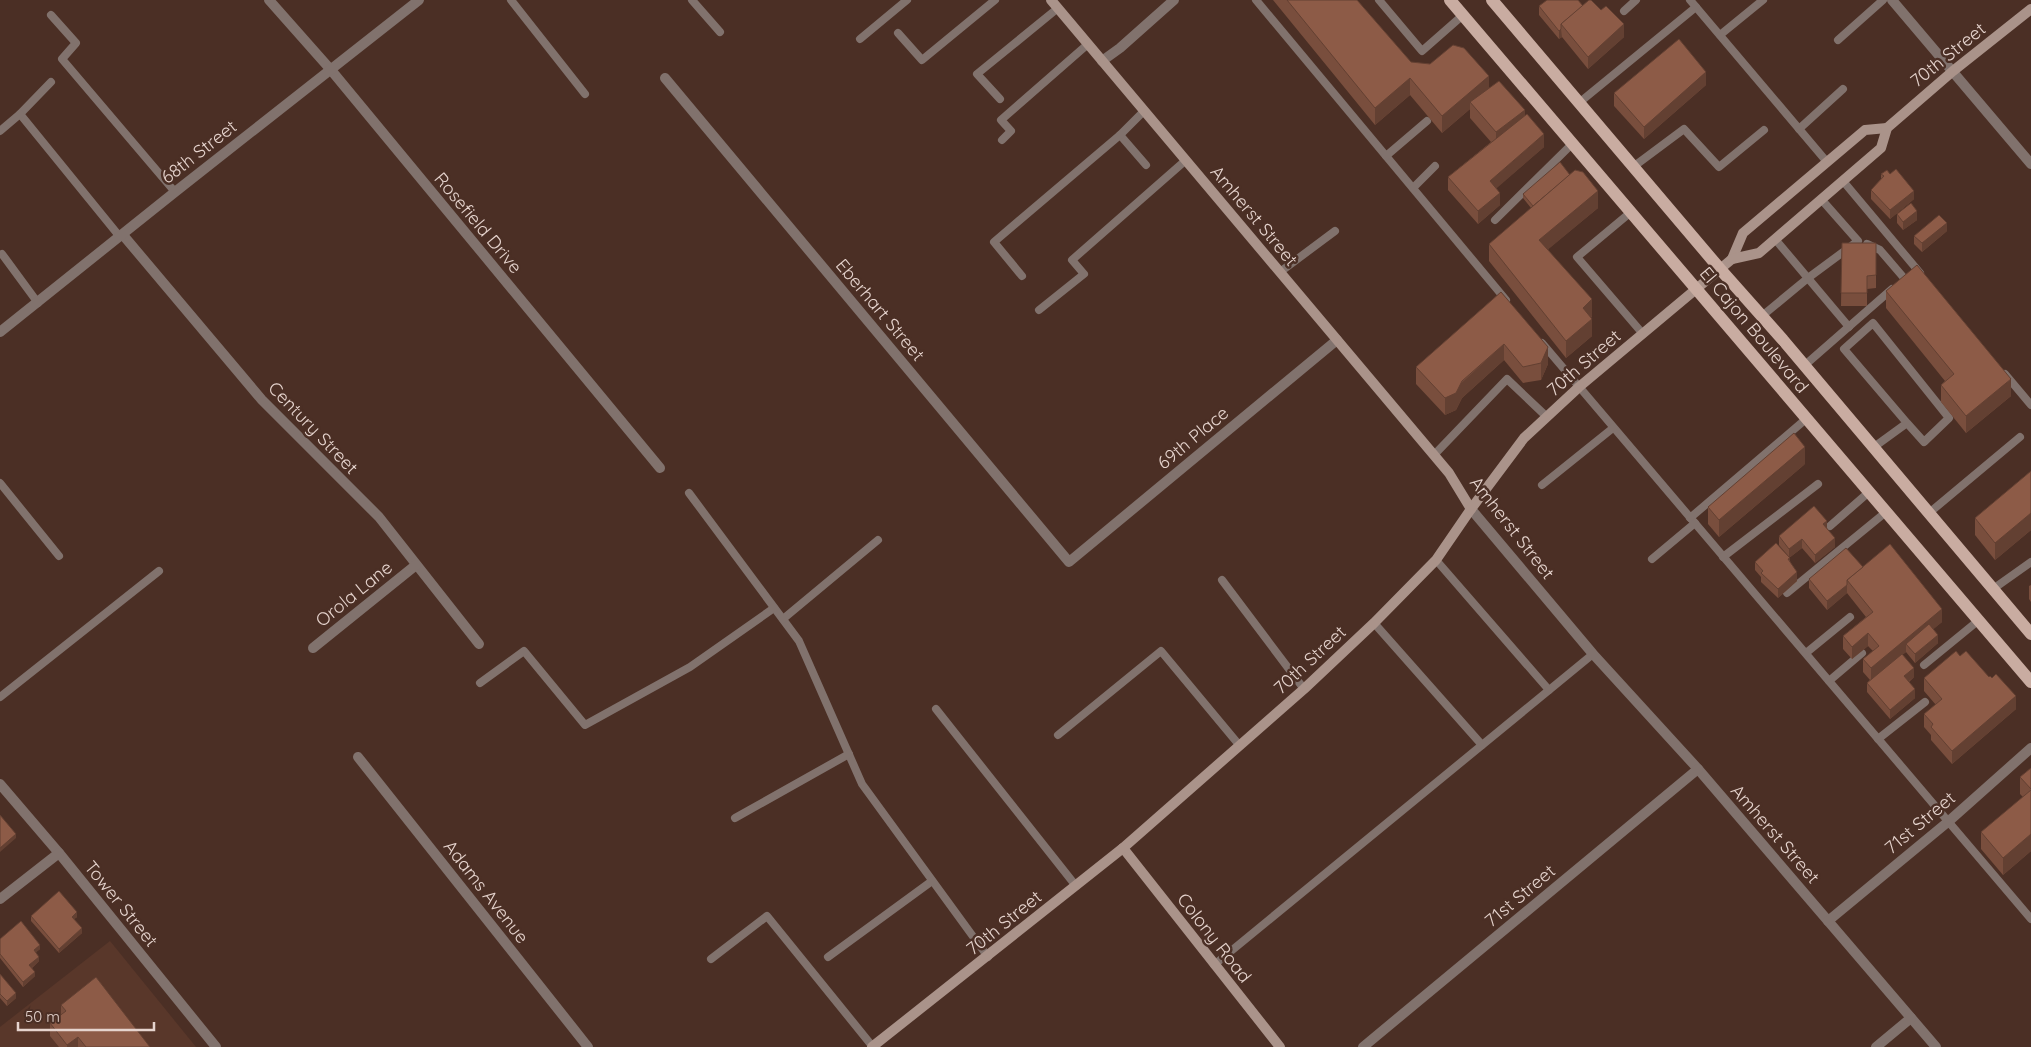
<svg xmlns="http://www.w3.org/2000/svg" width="2031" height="1047" font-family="Quicksand,sans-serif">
<rect width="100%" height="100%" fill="#4b2f25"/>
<polygon fill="#59372a" points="110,941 196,1047 0,1047 0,1027"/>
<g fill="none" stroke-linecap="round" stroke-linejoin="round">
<g stroke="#81726d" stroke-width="8">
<polyline points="511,0 585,94"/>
<polyline points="692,0 720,32"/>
<polyline points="1256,0 1506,300"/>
<polyline points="1379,0 1422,51 1463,15"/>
<polyline points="1690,0 1827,162"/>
<polyline points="1624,11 1636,0"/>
<polyline points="51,15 76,43 62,59 175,192"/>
<polyline points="898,33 922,60 995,0"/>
<polyline points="1720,35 1763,0"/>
<polyline points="860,39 907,0"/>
<polyline points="1838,40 1883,0"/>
<polyline points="51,82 20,114 120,237"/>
<polyline points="1000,99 977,74 1058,8"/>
<polyline points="1580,102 1696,7"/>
<polyline points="1799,129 1843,89"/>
<polyline points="0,131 20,114"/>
<polyline points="1120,135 1146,165"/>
<polyline points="1002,140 1011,131 1001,120 1088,44"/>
<polyline points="1386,156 1427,121"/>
<polyline points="1633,167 1684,129 1719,167 1764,130"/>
<polyline points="1843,181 1920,273"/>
<polyline points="1413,188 1435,166"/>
<polyline points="1631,212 1577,257 1643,334"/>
<polyline points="1495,220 1573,143"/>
<polyline points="1775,239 1849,327"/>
<polyline points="1867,244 1880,250 1904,278"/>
<polyline points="2,254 38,303"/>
<polyline points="1280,272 1335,231"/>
<polyline points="1022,276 994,242 1120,135 1144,111"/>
<polyline points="1039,310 1084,274 1072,260 1186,160"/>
<polyline points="1762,316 1808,278 1858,241 1821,199"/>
<polyline points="1542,343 2031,919"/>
<polyline points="1805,365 1892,289"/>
<polyline points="2005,374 2031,405"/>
<polyline points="1874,447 1907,423 1924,442 1949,418 1873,323 1844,349 1907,423"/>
<polyline points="1434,455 1507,379 1547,417"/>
<polyline points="0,483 59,556"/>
<polyline points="1542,485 1613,428"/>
<polyline points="689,493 799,641 862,784 988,957"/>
<polyline points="1929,513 2020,437"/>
<polyline points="1690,518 1806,419"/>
<polyline points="1830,526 1869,492"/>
<polyline points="1723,557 1818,484"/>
<polyline points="1652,559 1695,523"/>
<polyline points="1436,560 1549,690"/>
<polyline points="1222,580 1304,689"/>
<polyline points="1993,589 2031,562"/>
<polyline points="1787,593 1886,512"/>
<polyline points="783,619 878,540"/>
<polyline points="1374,623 1482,745"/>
<polyline points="1806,653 1850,617"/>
<polyline points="1924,665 1979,620"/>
<polyline points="1829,681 1862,653"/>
<polyline points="480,683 524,651 585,725 690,667 774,608"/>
<polyline points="0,697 159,571"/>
<polyline points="936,709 1076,886"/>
<polyline points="1058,735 1161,651 1240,746"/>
<polyline points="1878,739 1925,702"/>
<polyline points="735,818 849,754"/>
<polyline points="828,957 932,881"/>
<polyline points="711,959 767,916 873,1047"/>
<polyline points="1214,965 1593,654"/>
</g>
<g stroke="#81726d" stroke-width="10">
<polyline points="269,0 331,70 660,468"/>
<polyline points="1892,0 2031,164"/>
<polyline points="1102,61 1120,48 1174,0"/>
<polyline points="665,78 1069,562 1337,340"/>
<polyline points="123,235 262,400 379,517 479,644"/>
<polyline points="0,332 175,192 419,0"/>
<polyline points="1471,509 1593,654 1698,769 1936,1047"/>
<polyline points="313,648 416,565"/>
<polyline points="358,757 588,1047"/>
<polyline points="0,784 59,853 216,1047"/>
<polyline points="0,899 59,853"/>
<polyline points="1828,921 1949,821 2031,748"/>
<polyline points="1363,1047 1698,769"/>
<polyline points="1876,1047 1911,1018"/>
</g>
<g stroke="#aa938a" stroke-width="10">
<polyline points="1051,0 1449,473 1471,509"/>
<polyline points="1732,259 1743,233 1865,130 1887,128"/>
<polyline points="1123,848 1280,1047"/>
<polyline points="872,1047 1123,848 1304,689 1374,623 1436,560 1471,509 1524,438 1579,387 1732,259 1759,253 1881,148 1887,128 1953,71 2031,9"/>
</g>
<g stroke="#c9aca1" stroke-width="12">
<polyline points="1450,0 2031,682"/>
<polyline points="1492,0 1720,269 1783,340 2031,634"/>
</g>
</g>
<g fill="#794e3d">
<polygon points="1273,0 1357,0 1411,62 1430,64 1489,88 1525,116 1544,147 1496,188 1500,205 1478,224 1448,190 1448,177 1491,142 1470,118 1470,109 1442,133 1410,95 1375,125"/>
<polygon points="1539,6 1583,6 1601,10 1624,37 1588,69 1562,37 1559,39 1539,15"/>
<polygon points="1706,85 1644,139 1614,106 1614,93"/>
<polygon points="1881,174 1890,174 1914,199 1890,219 1871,199 1871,190 1881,179"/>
<polygon points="1570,175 1598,208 1548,249 1592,316 1591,318 1592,336 1566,358 1489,261 1489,244 1531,208 1523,198 1523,194"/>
<polygon points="1897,214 1917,220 1903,230 1897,223"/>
<polygon points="1947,231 1922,252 1914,244 1914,236"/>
<polygon points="1842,243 1876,243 1876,288 1867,289 1867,306 1841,306"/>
<polygon points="1886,291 2011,396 1966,433 1941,402 1941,385 1945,381 1886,308"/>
<polygon points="1501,292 1548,364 1541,380 1523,383 1504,360 1462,398 1456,410 1445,415 1416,384 1416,367"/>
<polygon points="1805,464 1719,537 1708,524 1708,507"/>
<polygon points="2031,471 2031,530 1995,560 1975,535 1975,518"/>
<polygon points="1827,528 1835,547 1815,563 1802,548 1789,558 1790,561 1797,581 1778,598 1761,582 1761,577 1755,570 1755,562 1789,557 1779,545 1779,536"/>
<polygon points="1863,567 1942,622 1933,629 1938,643 1915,663 1906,652 1902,655 1914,677 1909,682 1915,698 1890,719 1867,692 1867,683 1870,680 1863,672 1863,659 1873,651 1868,646 1852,659 1843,649 1843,636 1866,617 1847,593 1827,610 1809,588 1809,579"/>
<polygon points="2031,585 2031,602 2029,599 2029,586"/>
<polygon points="1960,656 2016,709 1952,764 1931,740 1931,735 1924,727 1924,714 1936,705 1924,691 1924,678"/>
<polygon points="2031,768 2031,851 2003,875 1981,849 1981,832 2023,797 2020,794 2020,777"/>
<polygon points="31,916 77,917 74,919 82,933 59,953 31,921"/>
<polygon points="0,939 40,949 36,952 39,961 32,968 35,976 23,987 0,958"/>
<polygon points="0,974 16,998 7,1006 0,998"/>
<polygon points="61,1005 150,1047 59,1047 50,1036 50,1023 61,1015"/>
</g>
<g fill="#634032">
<polygon points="1624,24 1624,37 1588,69 1588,57"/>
<polygon points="1561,29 1562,37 1559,39 1559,31"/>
<polygon points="1706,72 1706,85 1644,139 1644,127"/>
<polygon points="1489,76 1489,93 1470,102 1470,109 1442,133 1442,116"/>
<polygon points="1410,78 1410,95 1375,125 1375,108"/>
<polygon points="1525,110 1525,126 1496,148 1496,132"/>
<polygon points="1544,134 1544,147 1490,194 1490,181"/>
<polygon points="1598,191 1598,208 1539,257 1539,240"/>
<polygon points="1914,191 1914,199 1890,219 1890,210"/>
<polygon points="1500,193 1500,205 1478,224 1478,211"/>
<polygon points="1917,211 1917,220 1903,230 1903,222"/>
<polygon points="1947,223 1947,231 1922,252 1922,243"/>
<polygon points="1592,299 1592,316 1583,325 1583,308"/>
<polygon points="1592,319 1592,336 1566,358 1566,341"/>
<polygon points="1504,344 1504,360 1462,398 1456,410 1445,415 1445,398"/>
<polygon points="1548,347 1548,364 1541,380 1541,363"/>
<polygon points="2011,379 2011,396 1966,433 1966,416"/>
<polygon points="1805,447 1805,464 1719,537 1719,520"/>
<polygon points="2031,513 2031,530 1995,560 1995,543"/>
<polygon points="1827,521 1827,529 1823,524"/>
<polygon points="1835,538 1835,547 1815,563 1815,555"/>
<polygon points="1802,539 1802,548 1789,558 1789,549"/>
<polygon points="1797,572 1797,581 1778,598 1778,589"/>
<polygon points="1847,585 1847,593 1827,610 1827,601"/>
<polygon points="1942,609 1942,622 1910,649 1906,644 1906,652 1871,681 1871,668"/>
<polygon points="1868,633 1868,646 1852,659 1852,647"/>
<polygon points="1938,635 1938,643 1915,663 1915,654"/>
<polygon points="1914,668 1914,677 1904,685 1904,676"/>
<polygon points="1915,689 1915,698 1890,719 1890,710"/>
<polygon points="2016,696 2016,709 1952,764 1952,751"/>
<polygon points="16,834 16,838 0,852 0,848"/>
<polygon points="2031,834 2031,851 2003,875 2003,858"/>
<polygon points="77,912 77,917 72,921 72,917"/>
<polygon points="82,928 82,933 59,953 59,949"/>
<polygon points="40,945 40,949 34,954 34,950"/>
<polygon points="39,957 39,961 29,970 29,965"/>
<polygon points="35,972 35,976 23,987 23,982"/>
<polygon points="16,993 16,998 7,1006 7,1001"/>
<polygon points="78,1037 78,1047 67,1047 67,1045"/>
</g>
<g fill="#8d5b47" stroke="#634032">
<polygon points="1287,0 1357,0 1411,62 1430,64 1453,45 1464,48 1489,76 1442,116 1410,78 1375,108"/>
<polygon points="1547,0 1578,0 1583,6 1561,24 1561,29 1559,31 1539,6"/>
<polygon points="1589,0 1591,0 1601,10 1606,6 1624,24 1588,57 1561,24"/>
<polygon points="1679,39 1706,72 1644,127 1614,93"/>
<polygon points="1499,81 1525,110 1496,132 1470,102"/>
<polygon points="1527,114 1544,134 1490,181 1500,193 1478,211 1448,177"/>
<polygon points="1560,162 1570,175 1533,206 1523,194"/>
<polygon points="1896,169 1914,191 1890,210 1871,190 1884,176 1881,174 1887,170 1890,174"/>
<polygon points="1575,170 1583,172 1598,191 1539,240 1592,299 1583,308 1592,319 1566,341 1489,244"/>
<polygon points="1911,203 1917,211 1903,222 1897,214"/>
<polygon points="1939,215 1947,223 1922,243 1914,236"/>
<polygon points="1842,243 1876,243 1876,275 1867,276 1867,293 1841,293"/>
<polygon points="1917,265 2011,379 1966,416 1941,385 1954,374 1886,291"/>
<polygon points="1501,292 1548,347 1541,363 1523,367 1504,344 1462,381 1456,393 1445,398 1416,367"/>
<polygon points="1794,433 1805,447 1719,520 1708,507"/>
<polygon points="2031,471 2031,513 1995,543 1975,518"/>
<polygon points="1814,506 1827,521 1823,524 1835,538 1815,555 1802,539 1789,549 1779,536"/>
<polygon points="1776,543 1790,558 1788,559 1797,572 1778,589 1761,573 1763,571 1755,562"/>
<polygon points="1890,544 1942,609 1871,668 1863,659 1879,646 1868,633 1852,647 1843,636 1873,612 1847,580"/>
<polygon points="1846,548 1863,567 1847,580 1847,585 1827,601 1809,579"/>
<polygon points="1929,624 1938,635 1915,654 1906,644"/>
<polygon points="1956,651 1960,656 1966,651 1989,677 1990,676 1992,678 1996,674 2016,696 1952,751 1931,727 1933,724 1924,714 1942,699 1924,678"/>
<polygon points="1902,654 1914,668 1904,676 1915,689 1890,710 1867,683"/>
<polygon points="2031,768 2031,789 2020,777"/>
<polygon points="2031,790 2031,834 2003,858 1981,832"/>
<polygon points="0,815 16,834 0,848"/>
<polygon points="59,891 77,912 72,917 82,928 59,949 31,916"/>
<polygon points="21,921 40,945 34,950 39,957 29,965 35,972 23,982 0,954 0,939"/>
<polygon points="0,974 16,993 7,1001 0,994"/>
<polygon points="96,977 150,1047 86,1047 78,1037 67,1045 50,1023 66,1011 61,1005"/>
</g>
<g text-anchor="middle" stroke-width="5" stroke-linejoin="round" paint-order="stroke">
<g font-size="18" fill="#e6d4ce" stroke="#4b2f25">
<text transform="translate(1948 55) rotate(-39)" y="6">70th Street</text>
<text transform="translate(199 152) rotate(-38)" y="6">68th Street</text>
<text transform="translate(1254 216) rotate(50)" y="6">Amherst Street</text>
<text transform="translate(478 223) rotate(50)" y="6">Rosefield Drive</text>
<text transform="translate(880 310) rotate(50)" y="6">Eberhart Street</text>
<text transform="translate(1754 330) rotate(50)" y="6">El Cajon Boulevard</text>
<text transform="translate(1584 363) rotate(-41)" y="6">70th Street</text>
<text transform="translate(313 428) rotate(46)" y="6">Century Street</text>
<text transform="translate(1193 438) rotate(-40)" y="6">69th Place</text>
<text transform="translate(1512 528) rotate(52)" y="6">Amherst Street</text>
<text transform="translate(354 594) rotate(-39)" y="6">Orola Lane</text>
<text transform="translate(1310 660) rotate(-43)" y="6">70th Street</text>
<text transform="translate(1920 823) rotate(-40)" y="6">71st Street</text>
<text transform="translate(1775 834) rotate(49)" y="6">Amherst Street</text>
<text transform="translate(486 892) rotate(52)" y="6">Adams Avenue</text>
<text transform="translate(1520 896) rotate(-40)" y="6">71st Street</text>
<text transform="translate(121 904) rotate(51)" y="6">Tower Street</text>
<text transform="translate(1004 923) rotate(-39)" y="6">70th Street</text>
<text transform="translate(1214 938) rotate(52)" y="6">Colony Road</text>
</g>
</g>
<path d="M18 1022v8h136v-8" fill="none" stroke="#e6d4ce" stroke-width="2.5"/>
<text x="25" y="1022" font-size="15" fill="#e6d4ce" stroke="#4b2f25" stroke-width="4" paint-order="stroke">50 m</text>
</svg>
